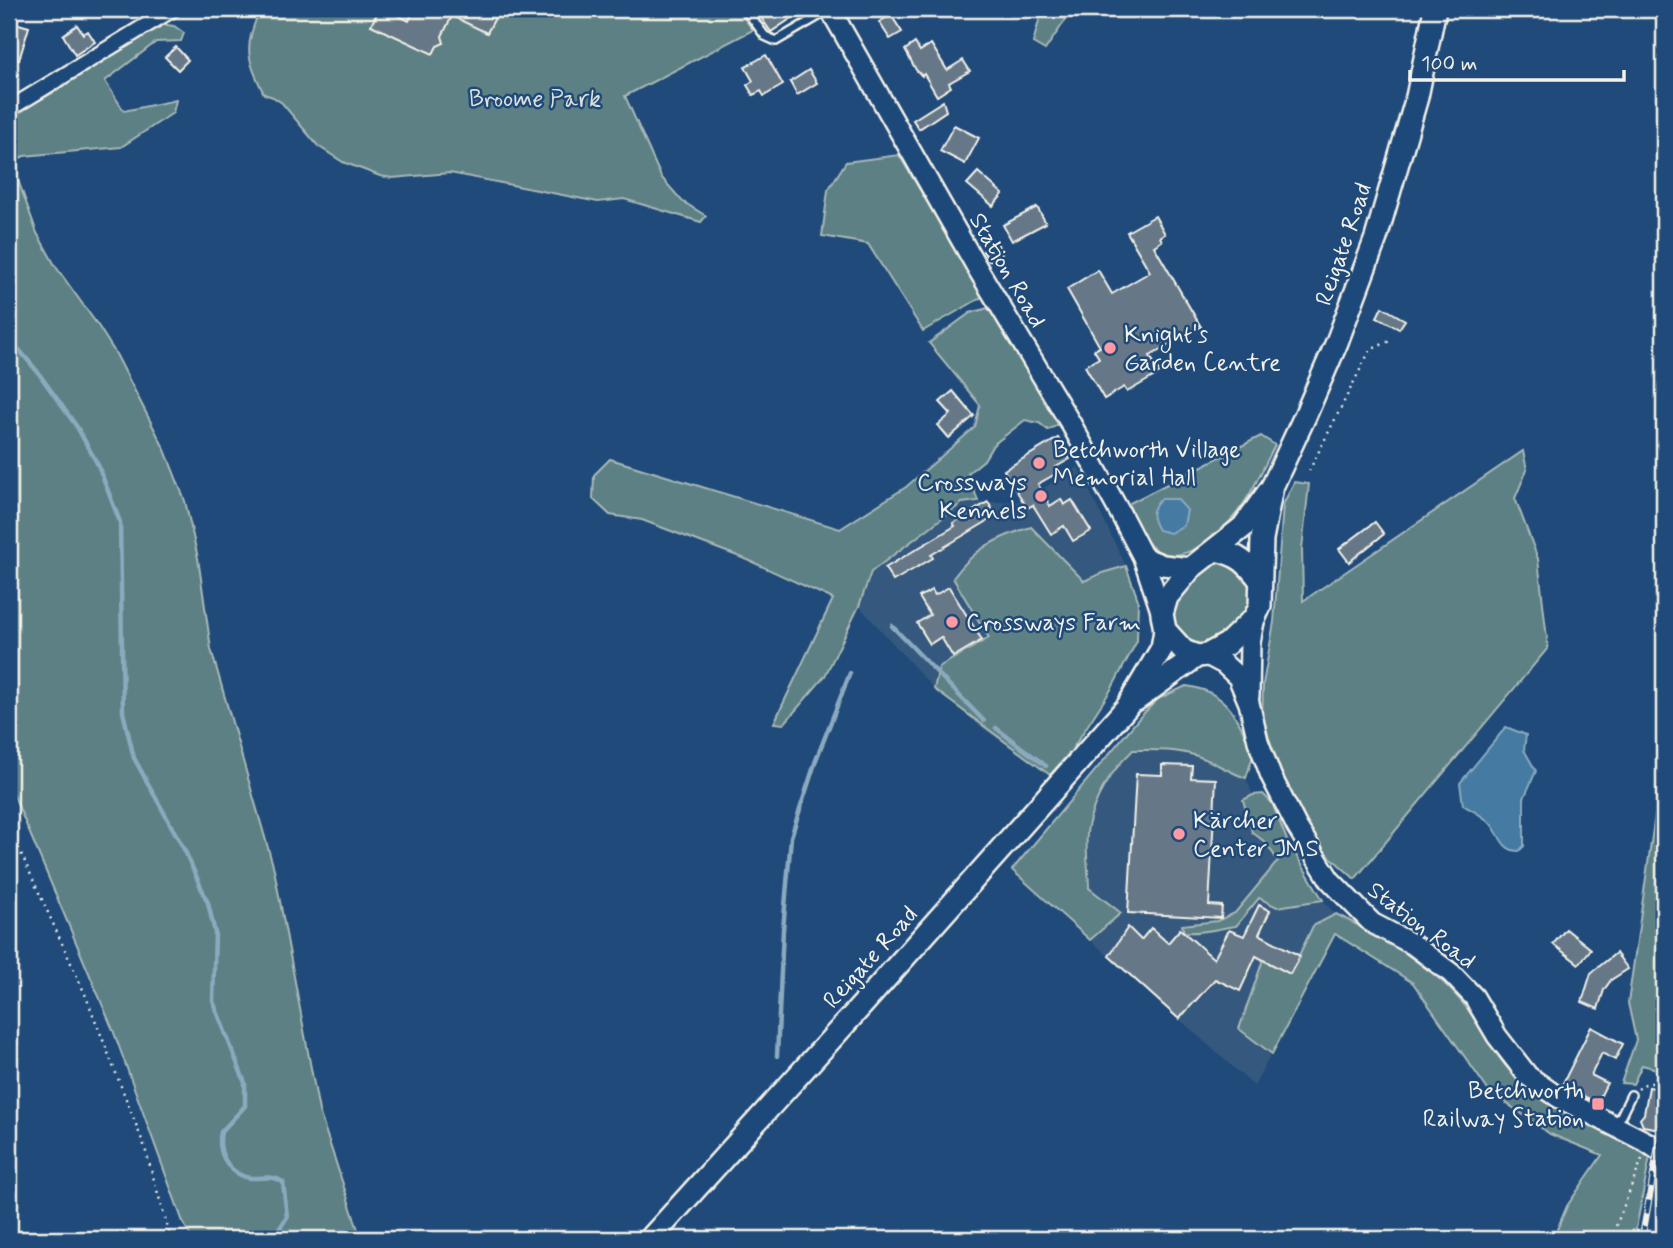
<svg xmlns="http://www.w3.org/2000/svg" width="1673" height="1248" font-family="Mynerve,sans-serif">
<rect width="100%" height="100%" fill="#1f4a7a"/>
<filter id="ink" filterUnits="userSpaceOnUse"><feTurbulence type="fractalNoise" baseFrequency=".0143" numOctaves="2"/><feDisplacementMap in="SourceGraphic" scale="14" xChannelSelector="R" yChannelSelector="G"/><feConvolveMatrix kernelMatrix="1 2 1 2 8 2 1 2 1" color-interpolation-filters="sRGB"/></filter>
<g filter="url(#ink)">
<g fill="#34587e">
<polygon points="1078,467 1126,566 1138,600 1137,641 1112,688 1071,751 1050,775 985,730 934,689 859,606 871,572 962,503 1022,501"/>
<polygon points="1186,686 1206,689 1232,709 1254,753 1246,778 1253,795 1263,794 1272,803 1287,840 1323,900 1335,914 1343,918 1254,1086 1012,870 1140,717 1158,699"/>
</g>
<g fill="#5d8085" stroke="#a8b8b6" stroke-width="2">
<path d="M260,9h477l16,21 -128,66 36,81 21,24 24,15 -5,6 -77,-23 -26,3 -148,-29 -58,5 -12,-2 -37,-14 -25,-16 -36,-43 -9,-6 -9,-3c-18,-38 -20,-45 -4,-85z"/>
<polygon points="1042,9 1073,9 1045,50 1033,43"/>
<polygon points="159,24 174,26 184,33 181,41 156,42 105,81 124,111 176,100 173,113 121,147 24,156 18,159 16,165 17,177 37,233 56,267 99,327 116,354 165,450 185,501 198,558 211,649 274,869 319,1111 361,1239 192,1239 183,1222 113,1030 9,784 9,116 49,95"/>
<polygon points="899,155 984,296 923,331 868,244 822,236 828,190 846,162"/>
<polygon points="992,307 1063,422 1048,430 1039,423 1025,420 993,445 984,460 968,473 978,501 962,503 871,572 859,606 825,676 784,724 774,723 833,599 748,560 642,520 610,515 593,499 594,475 610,459 840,529 906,487 975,427 980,405 929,343 970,313"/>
<path d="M1261,436l14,9c-13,25 -25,54 -44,75 -17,20 -54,49 -79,27 -11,-10 -17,-29 -24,-43z"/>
<polygon points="1523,451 1527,470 1515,498 1538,559 1548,648 1355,879 1316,844 1277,764 1262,725 1263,684 1274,622 1283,505 1294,482 1309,484 1302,549 1303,601"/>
<path d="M1031,527l53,54 18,-8 24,-7 12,34 -1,41 -25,47 -41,63 -21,24 -116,-86 5,-22 50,-29 -36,-60c22,-30 43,-40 78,-51z"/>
<path d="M1217,562c41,9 46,35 17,63 -8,7 -16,16 -27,19 -5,2 -12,1 -17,1l-17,-22v-15l11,-20 16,-18z"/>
<path d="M1186,686c43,6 50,31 68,67l-8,25c-18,-6 -34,-18 -52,-23 -20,-6 -40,-5 -61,-5 -22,21 -38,47 -45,76 -4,19 1,43 1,62l32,25 -31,27 -78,-70 128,-153 18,-18z"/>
<polygon points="1664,752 1664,1071 1642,1065 1633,1084 1621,1083 1636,1040 1628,1003"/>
<path d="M1263,794l9,9 15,37 36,60 -46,7 -18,-9 -23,28c-18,2 -33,8 -52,6l-2,-7 35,-4 18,-8 43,-52 -12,-18 -14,-11 -9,-32 10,-5z"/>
<path d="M1336,914c48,24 95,49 129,92 19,23 30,52 53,73 19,16 63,42 86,52 20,9 30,10 46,26l-16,82h-81l14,-33 35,-51 -52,-21 -62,-44 -75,-107 -78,-49 -63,120 -33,-25 24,-69 27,14 23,-48z"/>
</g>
<g fill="#457aa2" stroke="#8baabe" stroke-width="2">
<path d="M1161,499h16l10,11 -3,15 -14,8 -12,-3c-8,-14 -8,-20 3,-31z"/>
<path d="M1506,727l20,8 -2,15 12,21 -12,27v48l-5,5c-19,0 -19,-20 -31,-30 -8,-7 -17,-11 -25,-16l-3,-22z"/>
</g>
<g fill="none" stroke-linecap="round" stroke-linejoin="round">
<g stroke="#8baabe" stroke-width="4.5">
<path d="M9,338l28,33 40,56 21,38 22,57 3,190 11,46 50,91 24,54 7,30 -2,68 32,82v23l-24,26c-4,19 5,38 24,45 13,4 25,-4 38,5l4,35 -14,22"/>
<polyline points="892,626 984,721"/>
<polyline points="996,728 1046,766"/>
<polyline points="777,1056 783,930 791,837 816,760 850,673"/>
</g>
</g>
<g fill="#667887" stroke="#f4f1e8" stroke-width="2">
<polygon points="385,9 409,21 414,9 480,9 496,16 487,33 452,16 442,36 444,43 437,46 433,54 371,25 379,10 383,12"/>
<polygon points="755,9 805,9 771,32"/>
<polygon points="891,15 902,32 890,39 879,22"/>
<polygon points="15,23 29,27 19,60 9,58 9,44"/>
<polygon points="77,25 83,34 88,31 95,42 75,55 63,35"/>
<polygon points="915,43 920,51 931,44 947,70 963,60 970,71 949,83 951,87 937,96 924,74 922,76 916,70 905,50"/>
<polygon points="176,47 188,60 178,70 165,57"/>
<polygon points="766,55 783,85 764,96 761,91 753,95 747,85 753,81 745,67"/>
<polygon points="809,70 817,83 797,95 790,82"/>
<polygon points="943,101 946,111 919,129 913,120"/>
<polygon points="954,125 979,138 965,164 940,151"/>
<polygon points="978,172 1003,194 993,206 967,184"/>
<polygon points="1037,207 1046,223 1012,241 1003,225"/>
<polygon points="1155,216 1165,234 1160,237 1162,241 1154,246 1201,327 1150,356 1160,373 1127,392 1124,387 1104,399 1085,366 1099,358 1094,350 1100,347 1067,289 1098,270 1112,294 1150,272 1127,232"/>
<polygon points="997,243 1002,253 989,261 983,251"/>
<polygon points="1382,307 1405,320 1399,329 1377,317"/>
<polygon points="953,391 974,416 949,438 938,425 951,414 940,402"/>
<polygon points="1058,438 1070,459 1056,467 1059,472 1038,484 1050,506 1061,499 1064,505 1072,500 1091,531 1073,541 1064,526 1051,534 1033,505 1027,508 1004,470"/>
<polygon points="988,502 996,516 931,555 933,558 893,581 885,568 955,526 953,523"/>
<polygon points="1375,522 1384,534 1349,562 1339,549"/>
<polygon points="949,587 982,640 953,657 941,637 930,644 917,623 930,615 919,597 932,590 935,595"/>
<polygon points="1162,765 1192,766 1191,778 1216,779 1209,905 1222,906 1221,918 1128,913 1136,774 1162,775"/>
<polygon points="1259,905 1270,911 1259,934 1300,956 1290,974 1256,956 1240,991 1215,979 1179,1019 1109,956 1128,927 1141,940 1151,928 1168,943 1180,929 1214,959 1229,930 1244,936"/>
<polygon points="1566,929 1591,949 1579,964 1553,944"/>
<polygon points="1616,953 1628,969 1611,980 1604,990 1598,1009 1582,1002 1591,973"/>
<polygon points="1591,1027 1623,1044 1615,1060 1602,1053 1591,1075 1607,1083 1597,1103 1562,1085"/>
<polygon points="1649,1087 1661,1089 1656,1112 1664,1113 1661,1129 1643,1126 1640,1119 1644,1114"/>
</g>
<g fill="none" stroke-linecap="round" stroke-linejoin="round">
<g stroke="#f4f1e8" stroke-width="12">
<g id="lane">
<polyline points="745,9 765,36 776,41 829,10"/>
<polyline points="1616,1126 1631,1095"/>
</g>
</g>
<g stroke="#f4f1e8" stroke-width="19">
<polyline id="street" points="9,109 173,9"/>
</g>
<g stroke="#f4f1e8" stroke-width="24">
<g id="secondary">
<polyline points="830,9 979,271 1071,424 1119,511 1143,557 1162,614"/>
<polyline points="1143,557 1163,565 1191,568"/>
<polyline points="1207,655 1224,664 1238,677 1249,703 1258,741 1271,776 1297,827 1330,880 1372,923 1412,944 1451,973 1474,997 1497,1036 1528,1076 1558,1097 1648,1143 1664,1154"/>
<polyline points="1249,696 1250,642 1255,617"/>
</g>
</g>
<g stroke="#f4f1e8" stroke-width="26">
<g id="primary">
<polyline points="1272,487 1262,539 1260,606 1255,617 1227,644 1207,655 1197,656 1184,651 1165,630 1162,614 1167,597 1191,568 1243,527 1272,487 1305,416 1337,342 1376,238 1417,97 1435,9"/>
<path d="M1216,550c23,5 30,12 44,30"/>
<polyline points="1136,700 1197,656"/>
<polyline points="650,1239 863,1004 1127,707 1162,648 1165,630"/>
</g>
</g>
<g stroke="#f4f1e8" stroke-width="2.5" stroke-dasharray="2 5" stroke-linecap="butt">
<polyline points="1309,471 1370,350 1392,340"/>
<polyline points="9,821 15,840 85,994 144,1145 171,1239"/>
<polyline points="1638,1089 1645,1084 1664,1081"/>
<polyline points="1611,1239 1642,1159"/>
</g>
<use href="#lane" stroke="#1f4a7a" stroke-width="7"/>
<use href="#street" stroke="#1f4a7a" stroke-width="14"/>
<use href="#secondary" stroke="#1f4a7a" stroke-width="19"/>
<use href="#primary" stroke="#1f4a7a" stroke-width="21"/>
<g stroke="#f4f1e8" stroke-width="7">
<polyline id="rail" points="1642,1239 1664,1115"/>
</g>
<use href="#rail" stroke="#1f4a7a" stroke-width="4.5" stroke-dasharray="13" stroke-linecap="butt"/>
</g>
</g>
<g fill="#ff9aa2" stroke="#1f4a7a" stroke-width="2.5">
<circle cx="1110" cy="348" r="7"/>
<circle cx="1039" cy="463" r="7"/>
<circle cx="1041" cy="496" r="7"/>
<circle cx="952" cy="622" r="7"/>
<circle cx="1179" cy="834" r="7"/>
<rect x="1591" y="1097" width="14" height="14" rx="3.5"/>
</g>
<g text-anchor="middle" stroke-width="5" stroke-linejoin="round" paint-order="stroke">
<g font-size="24" fill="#dde0d9" stroke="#1f4a7a">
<text x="535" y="106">Broome Park</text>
</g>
<g font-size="24" fill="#f4f1e8" stroke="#1f4a7a">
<text transform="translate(1343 244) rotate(-71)" y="8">Reigate Road</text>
<text transform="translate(1008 270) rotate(60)" y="8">Station Road</text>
<text transform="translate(1422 925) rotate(37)" y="8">Station Road</text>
<text transform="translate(870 957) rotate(-48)" y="8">Reigate Road</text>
</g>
<g font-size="24" fill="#f4f1e8" stroke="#1f4a7a" text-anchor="start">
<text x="1124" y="342">Knight's<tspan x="1124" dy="28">Garden Centre</tspan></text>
<text x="1053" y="457">Betchworth Village<tspan x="1053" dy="28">Memorial Hall</tspan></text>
<text x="1027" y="490" text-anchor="end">Crossways<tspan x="1027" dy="28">Kennels</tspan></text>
<text x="966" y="630">Crossways Farm</text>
<text x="1193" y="828">Kärcher<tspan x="1193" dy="28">Center JMS</tspan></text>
<text x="1584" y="1098" text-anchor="end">Betchworth<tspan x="1584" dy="28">Railway Station</tspan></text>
</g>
</g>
<rect width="1673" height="1248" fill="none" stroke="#1f4a7a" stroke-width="35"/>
<rect x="18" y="18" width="1638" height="1213" fill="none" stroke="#f4f1e8" stroke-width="2.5" filter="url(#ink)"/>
<path d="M1410 70v10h214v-10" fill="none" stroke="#f4f1e8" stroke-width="3.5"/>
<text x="1421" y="70" font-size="21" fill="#f4f1e8" stroke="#1f4a7a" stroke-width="5" paint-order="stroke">100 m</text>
</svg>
